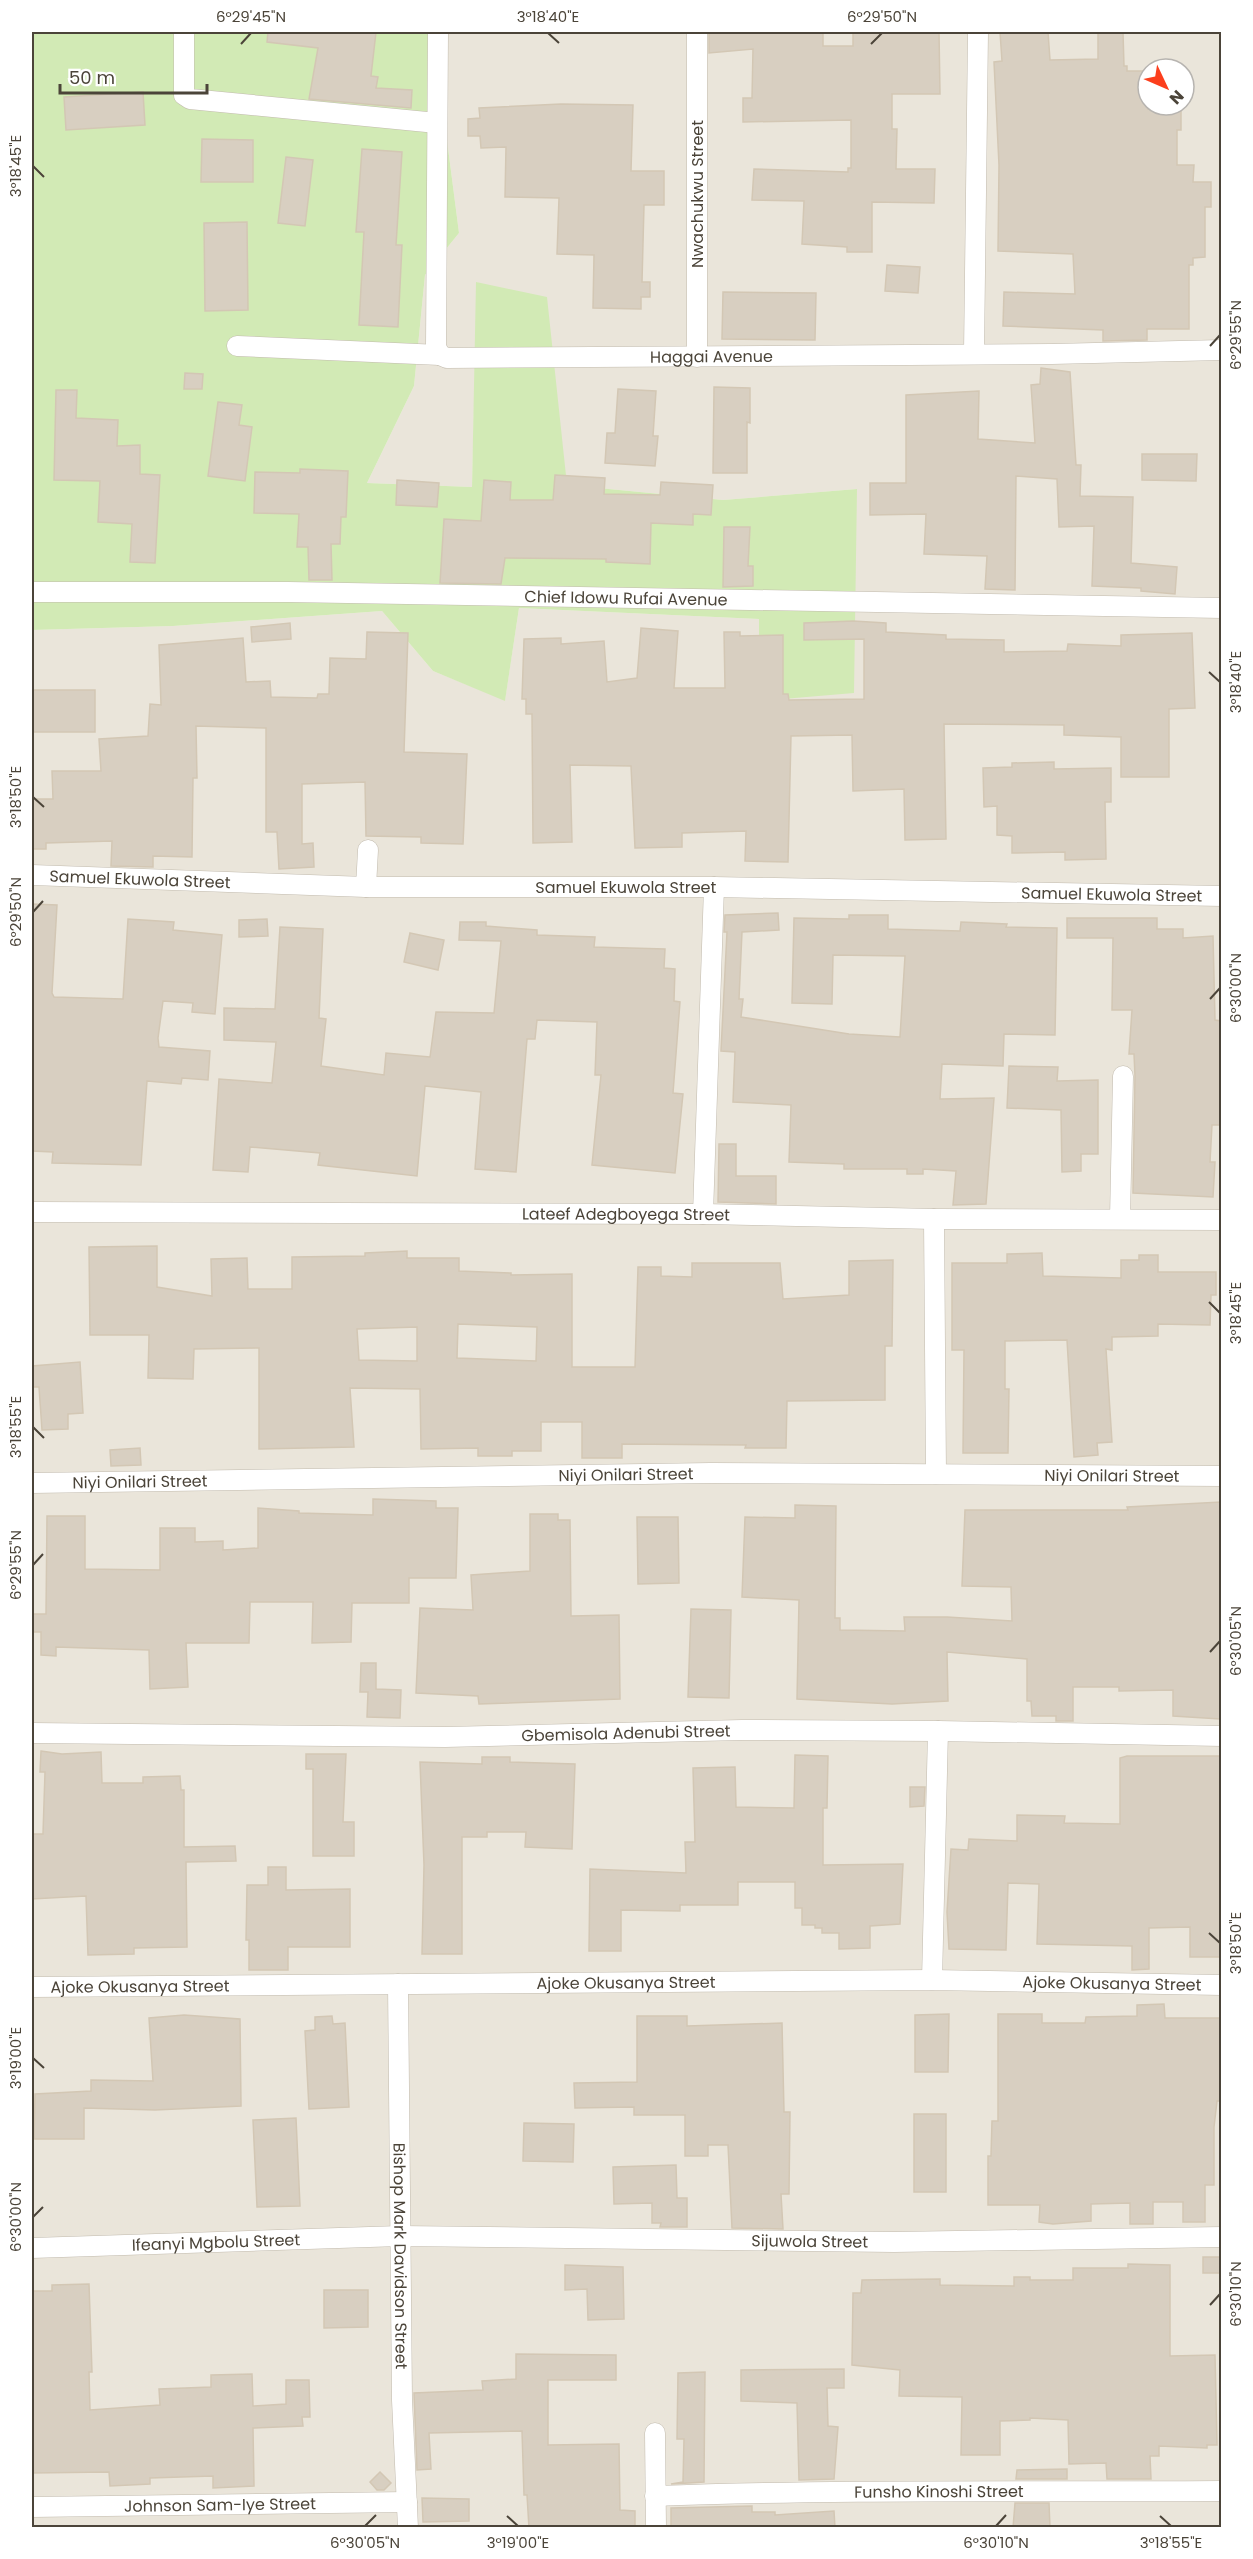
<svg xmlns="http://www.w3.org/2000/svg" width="1253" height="2559" font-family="Poppins,sans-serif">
<rect width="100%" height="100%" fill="#f6f3ec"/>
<path fill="#eae5da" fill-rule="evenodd" d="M433,32h788v2495h-1189v-1897l141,-4 209,-15 51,60 72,29 14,-92 240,11v81l98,-211 -134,11 -156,-15 -90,-203 -5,205 -105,-4 47,-97 11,-111 34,-42zM1148,69h36v36h-36z"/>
<polygon fill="#d2eab5" points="32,32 433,32 459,233 425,275 414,386 367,483 472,487 476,282 547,297 567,485 723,500 857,489 854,693 759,701 759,619 519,608 505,701 433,671 382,611 173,626 32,630"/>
<g fill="#d8cfc1" stroke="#d3c7b4" stroke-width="1.5" fill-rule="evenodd">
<polygon points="268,32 376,32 371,76 378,77 376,88 412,90 411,108 309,99 318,48 267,42"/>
<polygon points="709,32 823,32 823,46 853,46 853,32 939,32 940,94 892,94 892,129 897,129 896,169 935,169 934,203 872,202 872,252 847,252 847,247 802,244 804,201 752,200 754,169 848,172 848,168 851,168 851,120 743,122 743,98 752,98 753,49 709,53"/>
<polygon points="1000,32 1048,32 1050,60 1098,59 1098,32 1123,32 1124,66 1127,66 1127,71 1148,71 1148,109 1181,109 1181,130 1177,130 1177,165 1194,165 1193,182 1211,182 1211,207 1205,207 1205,257 1193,258 1193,265 1189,265 1189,329 1147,329 1147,340 1103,341 1103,330 1003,326 1004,292 1075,294 1073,254 998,251 999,165 994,62 1002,61"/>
<polygon points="143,92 145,125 66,130 64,97"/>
<polygon points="561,104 633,105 631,171 664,171 664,205 644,205 642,282 650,282 650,297 641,297 641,309 593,308 594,255 557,254 559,198 505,197 506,147 481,148 480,136 468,136 468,119 480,118 479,108"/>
<polygon points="202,139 253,140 253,182 201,182"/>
<polygon points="362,149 402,152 396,245 402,245 398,327 359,325 364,232 356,232"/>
<polygon points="286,157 313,160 305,226 278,223"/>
<polygon points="247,222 248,310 205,311 204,223"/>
<polygon points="887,265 920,267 918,293 885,291"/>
<polygon points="723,292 816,293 815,340 722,339"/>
<polygon points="1041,368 1070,372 1076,465 1081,465 1080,496 1133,497 1131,563 1177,567 1175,594 1141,591 1141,588 1092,586 1094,526 1059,527 1057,479 1016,476 1015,590 985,589 987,556 924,554 926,514 870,515 870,483 906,483 906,395 979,391 978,439 1035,443 1031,385 1040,384"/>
<polygon points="185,373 203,374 202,389 184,389"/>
<polygon points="714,387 750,388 750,423 747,422 747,473 713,473"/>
<polygon points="618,389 656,391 653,436 658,436 655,466 605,463 607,433 615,433"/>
<polygon points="56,390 77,390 76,418 118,420 117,446 140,445 140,474 160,475 155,563 130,562 132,524 98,522 100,481 54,480"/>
<polygon points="218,402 242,405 239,425 252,427 245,481 208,476"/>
<polygon points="1142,454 1197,454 1196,481 1142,480"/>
<polygon points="300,469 348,471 346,517 341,517 340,544 331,544 332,580 309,580 308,547 297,547 299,514 254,513 255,472 300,473"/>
<polygon points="555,475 605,478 604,494 660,495 661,482 713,485 711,515 693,514 693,525 651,523 650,564 606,562 606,559 505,558 501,584 440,583 444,519 481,521 484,480 511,482 510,500 553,500"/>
<polygon points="397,480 439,483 437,507 396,505"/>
<polygon points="724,527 750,527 748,566 753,566 753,586 723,587"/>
<polygon points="853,621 886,623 886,632 946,635 946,639 1004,640 1004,652 1067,651 1068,644 1121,646 1121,635 1192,633 1195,708 1169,709 1169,777 1121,777 1121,737 1064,735 1064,725 944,724 946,839 905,840 904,789 853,791 852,735 791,736 788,862 745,861 746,831 682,833 682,847 635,848 631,766 570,765 572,842 533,843 532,714 526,714 526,699 522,699 524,639 561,638 561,644 604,641 607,682 637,678 641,628 678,631 674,688 725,688 724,632 740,632 740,636 783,635 783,694 788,694 789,700 864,699 864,639 804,640 804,623"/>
<polygon points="290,623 291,639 252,642 251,627"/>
<polygon points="367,632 408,633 404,752 467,754 463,844 421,843 421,837 366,836 365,782 302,784 302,844 313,843 314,867 279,869 277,832 266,832 266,728 196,726 197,778 193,778 192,857 153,856 153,867 111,866 112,841 46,843 46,849 32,849 32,799 53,799 52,771 101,771 99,739 148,736 150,704 161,705 159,645 243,638 246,682 270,681 271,697 317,698 318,694 329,694 330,658 366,659"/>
<rect x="32" y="690" width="63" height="42"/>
<polygon points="1054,762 1054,769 1111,768 1111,802 1105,802 1106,859 1065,860 1065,852 1012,853 1012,836 997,835 997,806 984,807 983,768 1012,767 1012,763"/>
<polygon points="32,904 57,905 52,993 54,997 123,999 128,919 174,922 173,930 222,935 215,1014 192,1012 193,1003 163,1001 158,1038 159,1047 210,1051 208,1080 182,1078 181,1084 147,1081 141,1165 52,1163 53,1152 32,1151"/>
<polygon points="778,913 779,930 742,932 739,999 743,999 741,1017 849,1034 900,1037 905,956 833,955 832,1004 792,1003 794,918 849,919 849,915 888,915 888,929 960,931 961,922 1007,924 1006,927 1057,928 1055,1035 1004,1034 1003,1066 942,1064 940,1099 994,1098 986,1204 953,1205 956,1171 923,1169 923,1174 907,1174 907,1169 844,1169 844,1164 789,1162 791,1105 733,1102 735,1052 721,1051 727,932 724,932 725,915"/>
<polygon points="1067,918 1157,918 1157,929 1183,929 1183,938 1213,936 1215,1020 1221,1021 1221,1125 1212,1125 1210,1162 1215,1162 1213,1197 1133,1193 1135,1076 1134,1054 1129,1054 1132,1010 1112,1010 1113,938 1067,938"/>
<polygon points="267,919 268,936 239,937 239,920"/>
<polygon points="460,922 486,922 486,926 537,930 537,935 595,937 594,947 665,949 664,968 675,969 674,1001 680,1002 673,1093 683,1094 675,1173 592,1165 601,1075 595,1075 597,1022 537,1020 535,1039 527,1039 516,1172 475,1169 481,1092 425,1086 417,1176 318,1165 320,1153 250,1147 248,1172 213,1170 219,1079 272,1083 276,1042 224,1040 224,1008 275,1009 280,927 323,929 319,1018 326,1019 321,1066 384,1075 386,1053 430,1057 436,1012 494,1013 501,941 459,940"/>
<polygon points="410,933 444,940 438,970 404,962"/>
<polygon points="1009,1066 1058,1067 1057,1081 1098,1080 1098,1154 1081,1154 1081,1171 1062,1172 1061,1110 1007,1108"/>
<polygon points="719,1144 736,1144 736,1176 776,1176 776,1204 718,1202"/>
<path d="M157,1246v41l55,9 -1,-37 36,-1 1,31h44v-32l73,-1v-3l42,-2v7h52v13l52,2v2l61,-1v93h63l3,-100h23v9l31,1v-14h88l3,36 66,-4v-34l44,-1 -1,86h-7v54l-98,1 -1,47h-41l1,-3 -124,-1v14h-40v-36h-41v29h-29v5h-34v-8l-57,1 -1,-60 -70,-1 4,59 -95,2v-101l-65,1 -1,30 -45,-1 1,-43h-59l-1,-88zM458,1324l79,3 -1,34 -79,-3zM417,1327v34l-58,-1 -2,-31z"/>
<polygon points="1042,1253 1043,1276 1121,1278 1121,1260 1139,1260 1139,1255 1158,1255 1158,1272 1216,1272 1216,1295 1211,1295 1210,1325 1158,1324 1158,1336 1112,1337 1112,1350 1106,1349 1112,1442 1097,1443 1098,1455 1074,1457 1067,1340 1005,1341 1005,1389 1009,1389 1008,1453 963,1453 964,1350 952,1350 952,1263 1007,1263 1007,1254"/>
<polygon points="80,1362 83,1413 68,1414 68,1429 42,1430 39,1387 32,1387 32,1366"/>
<polygon points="140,1448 141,1465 111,1466 110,1450"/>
<polygon points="373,1499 436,1501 436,1508 458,1508 456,1578 409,1578 409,1603 352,1603 351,1642 312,1643 313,1602 250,1602 249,1643 186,1643 188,1687 150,1689 149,1650 56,1647 56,1656 41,1655 41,1632 32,1632 32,1614 46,1614 47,1516 85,1516 85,1569 160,1570 160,1528 195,1528 195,1542 223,1541 223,1550 258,1548 258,1508 299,1511 299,1513 373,1515"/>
<polygon points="1221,1502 1220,1719 1173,1716 1173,1690 1119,1691 1119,1687 1073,1687 1073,1721 1056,1721 1056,1716 1032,1716 1031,1701 1027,1701 1027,1659 947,1652 948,1701 892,1704 797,1699 799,1600 742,1597 745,1517 795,1518 795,1505 836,1506 835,1618 840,1618 840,1630 905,1631 904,1617 947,1617 1012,1621 1011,1587 962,1586 965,1510 1128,1510 1127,1507"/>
<polygon points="530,1514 558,1514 558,1520 570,1520 571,1616 619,1615 620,1699 479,1704 478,1696 416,1693 420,1608 473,1610 471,1575 530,1571"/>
<polygon points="637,1517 678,1517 679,1583 638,1584"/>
<polygon points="691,1609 731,1610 729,1698 688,1697"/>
<polygon points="361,1663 376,1663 376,1689 401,1690 400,1718 367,1717 368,1692 360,1692"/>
<polygon points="41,1751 62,1754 101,1752 102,1783 143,1783 143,1777 180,1776 181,1790 184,1790 184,1847 235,1846 236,1861 186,1862 187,1947 134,1948 134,1954 88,1955 86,1896 32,1899 32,1834 43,1834 45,1772 40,1772"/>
<polygon points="306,1754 346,1754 343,1822 354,1822 354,1856 313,1856 313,1769 306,1769"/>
<polygon points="795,1755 828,1756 827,1808 823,1808 823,1865 903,1864 900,1924 870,1926 870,1948 839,1949 839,1933 822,1933 822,1928 815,1928 815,1925 802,1925 802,1908 795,1908 795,1882 738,1882 738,1905 680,1905 680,1911 621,1910 621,1951 589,1951 590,1869 686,1873 685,1842 695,1842 693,1768 735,1767 736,1807 794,1808"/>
<polygon points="1127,1756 1221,1756 1221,1957 1190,1957 1190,1927 1149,1928 1149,1969 1132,1970 1132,1946 1037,1944 1039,1884 1008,1883 1006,1950 949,1949 947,1912 951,1849 968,1850 969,1839 1017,1841 1017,1815 1065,1816 1064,1823 1120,1824 1120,1758"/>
<polygon points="482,1757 510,1757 510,1762 575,1764 572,1849 525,1847 526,1832 487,1832 487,1837 462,1837 462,1954 422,1954 424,1865 420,1762 482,1764"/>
<polygon points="910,1787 925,1787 924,1806 910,1807"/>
<polygon points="268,1867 286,1867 286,1890 350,1889 350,1947 288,1947 288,1970 249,1970 249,1940 246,1940 247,1885 268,1885"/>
<polygon points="1164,2004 1165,2018 1221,2018 1221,2101 1217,2101 1214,2127 1214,2185 1205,2185 1205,2222 1183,2222 1183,2202 1153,2202 1153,2224 1130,2224 1130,2203 1091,2204 1091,2221 1053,2224 1039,2222 1040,2205 988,2205 988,2156 991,2156 992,2121 998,2121 998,2014 1042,2014 1042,2023 1085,2023 1086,2017 1137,2016 1137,2005"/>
<polygon points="949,2014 948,2072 915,2072 915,2015"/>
<polygon points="184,2015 240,2019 241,2106 155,2110 84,2108 84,2139 34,2139 35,2094 91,2091 91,2080 153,2081 149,2018"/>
<polygon points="332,2016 333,2024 345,2023 349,2107 309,2109 305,2031 315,2030 315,2017"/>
<polygon points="637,2016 687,2016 687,2026 782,2023 784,2112 790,2112 789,2194 781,2194 783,2229 732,2228 728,2145 708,2145 708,2156 685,2156 685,2115 634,2115 634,2107 575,2108 574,2083 637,2082"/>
<rect x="914" y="2114" width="32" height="78"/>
<polygon points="296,2118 300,2206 257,2207 253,2120"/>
<polygon points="524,2123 574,2124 573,2162 523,2161"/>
<polygon points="676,2165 677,2198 687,2198 687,2227 660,2227 661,2223 652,2223 652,2203 614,2204 613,2167"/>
<rect x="1203" y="2257" width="18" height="16"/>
<polygon points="1128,2264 1170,2265 1170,2356 1215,2355 1217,2445 1207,2445 1207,2448 1159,2446 1159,2456 1150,2456 1151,2479 1107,2479 1106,2463 1069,2464 1068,2420 1030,2418 1030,2420 1000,2421 1000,2455 961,2455 962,2397 899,2396 900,2370 852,2365 853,2293 861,2293 862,2280 940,2279 940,2285 1014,2286 1014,2277 1030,2277 1030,2280 1073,2280 1073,2268 1128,2268"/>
<polygon points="565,2265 623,2267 624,2319 588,2320 587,2289 565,2290"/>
<polygon points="89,2284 92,2372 89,2372 90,2410 160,2405 159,2389 211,2387 211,2375 252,2374 253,2406 286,2404 286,2380 309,2380 310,2417 302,2417 303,2426 253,2428 254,2486 213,2488 213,2476 150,2478 150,2484 110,2486 109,2472 32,2473 32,2291 52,2291 52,2285"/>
<polygon points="324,2290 368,2290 368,2327 324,2328"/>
<polygon points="516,2354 616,2355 616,2380 548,2380 548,2445 619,2444 620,2510 635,2511 635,2528 529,2528 527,2495 524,2495 522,2431 429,2433 431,2469 417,2470 414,2393 483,2390 482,2381 516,2379"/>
<polygon points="844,2369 844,2388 827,2388 828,2426 838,2427 834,2479 799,2480 797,2403 741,2401 741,2370"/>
<polygon points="705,2372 704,2482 671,2484 683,2482 684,2439 677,2439 678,2373"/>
<polygon points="1067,2469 1067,2479 1016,2479 1017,2470"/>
<polygon points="380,2472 391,2483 384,2490 377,2490 370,2482"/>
<polygon points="422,2498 469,2499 469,2521 423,2522"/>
<polygon points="1015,2503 1049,2503 1050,2528 1013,2528"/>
<polygon points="752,2506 752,2512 775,2512 775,2515 834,2511 835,2528 671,2528 671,2508"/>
</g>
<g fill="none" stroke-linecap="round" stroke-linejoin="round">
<g stroke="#c2bbae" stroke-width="21">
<g id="minor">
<polyline points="184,32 184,95 190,99 437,123"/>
<path id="s1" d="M438,32l-2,315 4,8 7,3 605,-4 170,-4"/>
<polyline points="697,32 697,357"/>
<polyline points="237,346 440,355"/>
<polyline points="974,353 978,32"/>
<path id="s2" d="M32,592h256l934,16"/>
<path id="s3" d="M32,875l334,12h348l508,9"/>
<polyline points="366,887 368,850"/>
<path id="s4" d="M32,1212l671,2 231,5 288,1"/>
<polyline points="703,1214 714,887"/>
<polyline points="1120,1218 1123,1076"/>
<polyline points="934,1219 936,1474"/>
<path id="s5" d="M32,1483l679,-10 511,3"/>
<path id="s6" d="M32,1733l413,4 297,-7 196,1 284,5"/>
<polyline points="932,1980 938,1731"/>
<path id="s7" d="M398,1984l4,416 6,128"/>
<path id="s8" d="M32,1987l900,-7 290,5"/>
<path id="s9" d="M32,2248l368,-12 494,6 328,-5"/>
<polyline points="655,2433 656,2528"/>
<path id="s10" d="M655,2496c189,-7 378,-4 567,-5"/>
<path id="s11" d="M32,2507l375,-5"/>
</g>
</g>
<use href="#minor" stroke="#fff" stroke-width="20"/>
</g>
<path fill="none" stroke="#4b4439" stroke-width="2" d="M548,33l11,10M241,44l10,-11M871,44l11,-11M33,166l11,11M1210,346l10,-11M1209,672l11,10M33,797l11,10M33,912l10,-11M1210,999l10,-11M1209,1302l11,11M33,1427l11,11M33,1565l10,-11M1210,1652l10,-11M1209,1933l11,10M33,2058l11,10M33,2217l10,-10M1210,2305l10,-11M507,2516l11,10M1160,2516l11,10M365,2526l11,-11M996,2526l10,-11"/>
<g text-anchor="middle" stroke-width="5" stroke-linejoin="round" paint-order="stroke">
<g font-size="16" fill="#4b4439" stroke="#fff">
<text transform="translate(697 194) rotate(-90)" y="6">Nwachukwu Street</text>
<text dy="6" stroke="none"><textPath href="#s1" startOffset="596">Haggai Avenue</textPath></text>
<text dy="6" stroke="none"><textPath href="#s2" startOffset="594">Chief Idowu Rufai Avenue</textPath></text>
<text dy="6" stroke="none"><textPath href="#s3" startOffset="108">Samuel Ekuwola Street</textPath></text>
<text dy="6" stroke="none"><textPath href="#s3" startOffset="594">Samuel Ekuwola Street</textPath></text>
<text dy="6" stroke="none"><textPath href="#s3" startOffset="1080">Samuel Ekuwola Street</textPath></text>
<text dy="6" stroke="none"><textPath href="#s4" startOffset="594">Lateef Adegboyega Street</textPath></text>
<text dy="6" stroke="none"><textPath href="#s5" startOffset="594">Niyi Onilari Street</textPath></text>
<text dy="6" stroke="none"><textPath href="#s5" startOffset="1080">Niyi Onilari Street</textPath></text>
<text dy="6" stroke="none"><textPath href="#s5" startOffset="108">Niyi Onilari Street</textPath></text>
<text dy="6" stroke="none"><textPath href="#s6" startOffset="594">Gbemisola Adenubi Street</textPath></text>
<text dy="6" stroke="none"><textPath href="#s8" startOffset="594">Ajoke Okusanya Street</textPath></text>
<text dy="6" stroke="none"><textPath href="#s8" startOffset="1080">Ajoke Okusanya Street</textPath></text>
<text dy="6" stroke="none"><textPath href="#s8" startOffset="108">Ajoke Okusanya Street</textPath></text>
<text dy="6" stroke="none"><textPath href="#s9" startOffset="778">Sijuwola Street</textPath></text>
<text dy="6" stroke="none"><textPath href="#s9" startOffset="184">Ifeanyi Mgbolu Street</textPath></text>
<text dy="6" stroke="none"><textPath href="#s7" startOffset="272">Bishop Mark Davidson Street</textPath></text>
<text dy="6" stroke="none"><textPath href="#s10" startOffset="284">Funsho Kinoshi Street</textPath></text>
<text dy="6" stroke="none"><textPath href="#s11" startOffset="188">Johnson Sam-Iye Street</textPath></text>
</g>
</g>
<rect width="1253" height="2559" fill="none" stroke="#ffffff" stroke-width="66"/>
<g transform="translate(1166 87) rotate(134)"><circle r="28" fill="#ffffff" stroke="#b7b4b0" stroke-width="1.5"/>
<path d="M0-4.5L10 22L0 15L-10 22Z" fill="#fc3f1d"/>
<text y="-9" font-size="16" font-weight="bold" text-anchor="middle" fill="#4b4439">N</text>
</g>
<path d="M60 84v9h147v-9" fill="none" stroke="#4b4439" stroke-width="3"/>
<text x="69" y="84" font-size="18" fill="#4b4439" stroke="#ffffff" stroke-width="4.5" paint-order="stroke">50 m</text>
<rect x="33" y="33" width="1187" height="2493" fill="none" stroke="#4b4439" stroke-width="2"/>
<g font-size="15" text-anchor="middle" fill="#4b4439">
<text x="251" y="22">6°29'45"N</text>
<text x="548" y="22">3°18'40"E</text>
<text x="882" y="22">6°29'50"N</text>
<text transform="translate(16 166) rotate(-90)" y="5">3°18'45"E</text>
<text transform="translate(1236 335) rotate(-90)" y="5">6°29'55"N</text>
<text transform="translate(1236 682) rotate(-90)" y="5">3°18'40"E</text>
<text transform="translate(16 797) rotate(-90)" y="5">3°18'50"E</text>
<text transform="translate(16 912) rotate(-90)" y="5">6°29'50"N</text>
<text transform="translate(1236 988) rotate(-90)" y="5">6°30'00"N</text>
<text transform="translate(1236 1313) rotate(-90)" y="5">3°18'45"E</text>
<text transform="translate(16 1427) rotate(-90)" y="5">3°18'55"E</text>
<text transform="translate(16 1565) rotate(-90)" y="5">6°29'55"N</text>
<text transform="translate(1236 1641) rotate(-90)" y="5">6°30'05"N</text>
<text transform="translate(1236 1943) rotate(-90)" y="5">3°18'50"E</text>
<text transform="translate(16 2058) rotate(-90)" y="5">3°19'00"E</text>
<text transform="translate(16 2217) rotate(-90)" y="5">6°30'00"N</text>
<text transform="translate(1236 2294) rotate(-90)" y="5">6°30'10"N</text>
<text x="365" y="2548">6°30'05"N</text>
<text x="518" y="2548">3°19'00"E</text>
<text x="996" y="2548">6°30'10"N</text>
<text x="1171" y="2548">3°18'55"E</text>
</g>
</svg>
